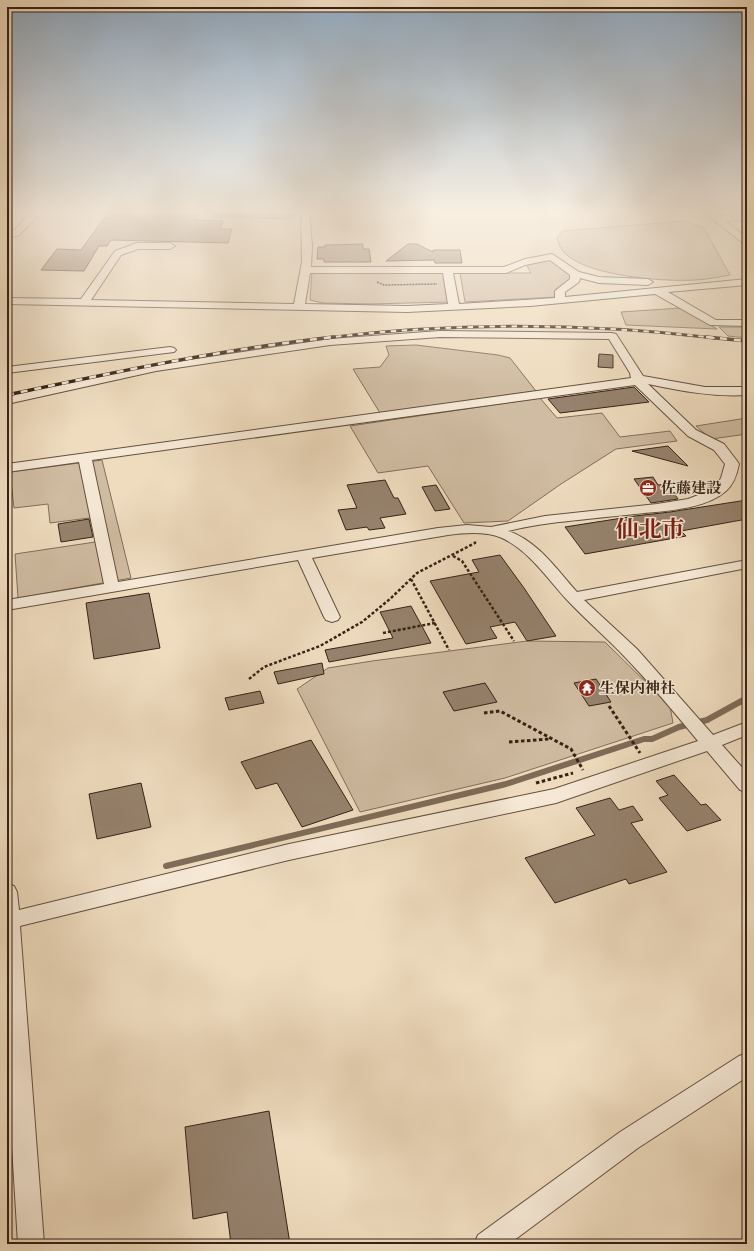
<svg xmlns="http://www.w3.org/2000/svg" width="754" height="1251" font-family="'Sorts Mill Goudy','Noto Serif JP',serif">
<rect width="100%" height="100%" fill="#efdcbf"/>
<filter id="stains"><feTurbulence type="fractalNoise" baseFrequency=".005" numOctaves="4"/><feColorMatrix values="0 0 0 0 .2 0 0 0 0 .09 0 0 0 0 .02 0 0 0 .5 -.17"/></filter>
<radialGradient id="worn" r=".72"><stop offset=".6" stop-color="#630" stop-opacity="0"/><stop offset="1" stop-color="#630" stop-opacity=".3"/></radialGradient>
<g fill="#d0bca2" stroke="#836e5c">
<path d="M685,221l19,7 26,47c-12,2 -24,5 -36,5 -30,2 -118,-4 -134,-33 -1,-2 -2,-6 -3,-9l5,-7z"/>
<polygon points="549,258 569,274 571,279 556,289 557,297 465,302 460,273 531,273 527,266 536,261"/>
<polygon points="312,272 443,273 449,302 370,304 323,303 310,300"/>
<polygon points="681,308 717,329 626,325 621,312"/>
<polygon points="719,327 747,327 747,338 728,336"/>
<polygon points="416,345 498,355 510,358 536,391 380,413 353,369 380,367 389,355 386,346"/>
<polygon points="540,398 557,418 602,413 620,437 670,431 677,441 616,449 561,484 508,521 464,523 428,466 378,473 350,426"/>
<polygon points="747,418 747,434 711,439 696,426"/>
<polygon points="102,460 131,578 18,598 15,554 102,541 97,517 50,523 48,504 14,508 10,472"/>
<polygon points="527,641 605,642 670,706 673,723 505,778 360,812 297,689 328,668 372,661"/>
</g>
<polygon fill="#b09c86" stroke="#7f6b59" points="211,210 295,210 293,219 213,217 214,213 210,213"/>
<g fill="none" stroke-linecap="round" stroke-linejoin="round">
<polyline stroke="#735e4e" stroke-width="1" points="216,210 219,213 288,214 291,210"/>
<polyline stroke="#7f6b59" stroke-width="6" points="166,866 506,784 644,739 652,739 679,727 707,720 747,698"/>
</g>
<g fill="#96826e" stroke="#362116">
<polygon points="134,210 200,210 195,220 223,221 220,229 232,229 228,243 111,240 107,246 99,246 84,271 41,270 57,249 81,250 105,217 108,219 113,211"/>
<polygon points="363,244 363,249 369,249 371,262 324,262 324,259 317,259 318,247 325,247 325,245"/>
<polygon points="408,244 417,244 433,252 433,250 460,250 462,263 435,263 434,260 386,261"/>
<polygon points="599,354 613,355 613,368 598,367"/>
<polygon points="634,387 649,402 560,413 548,399"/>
<polygon points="668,446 688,466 632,451"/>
<polygon points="653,477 658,485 667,484 678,499 651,503 634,479"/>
<polygon points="385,480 394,498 398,498 406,514 380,518 385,528 369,530 367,527 346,530 338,510 357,508 347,485"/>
<polygon points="436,485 450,509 435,511 422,487"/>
<polygon points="747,500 747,519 681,531 686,536 585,554 565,527 635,516 670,512"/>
<polygon points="89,519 93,537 61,542 58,524"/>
<polygon points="500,555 524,588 556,636 527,641 515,622 490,627 497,638 466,644 430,581 479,572 472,560"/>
<polygon points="149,593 160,648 94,659 86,603"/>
<polygon points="411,606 431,643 329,662 325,650 393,638 380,612"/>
<polygon points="322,663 324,674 278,684 274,672"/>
<polygon points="596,679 611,702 589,706 574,683"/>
<polygon points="485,683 497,702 454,711 443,692"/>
<polygon points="260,691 264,703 229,710 225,698"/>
<polygon points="311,740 353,810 302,827 277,783 256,789 241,762"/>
<polygon points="674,775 701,805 706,804 721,820 687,831 659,798 668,795 656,781"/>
<polygon points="141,783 151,827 97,839 89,794"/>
<polygon points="610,798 619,810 633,806 643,820 631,823 667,872 629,884 626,879 555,903 525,858 595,835 576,808"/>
<polygon points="269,1111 290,1244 231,1244 227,1212 193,1219 185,1127"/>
</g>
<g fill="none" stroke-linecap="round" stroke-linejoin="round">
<g stroke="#645040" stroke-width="2">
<g id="minor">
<polygon points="35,210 44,210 18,236 7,237 7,231 13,231"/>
<path d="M301,210h8l3,36 -1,21h193l21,-8 27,-5 27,18 20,5 49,2 5,3 -5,3 -49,-2 -19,-5 -1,4 -14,10v5l182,-18v6l-79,7 48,28h31v6l-37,-1 -55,-31 -125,12 -123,6 -400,-8v-6l74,1 34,-48 22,-8h33l5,3 -5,3h-32l-17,6 -30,45 203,4 8,-42zM550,260l20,15v4l-15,12v7l-96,6 -6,-31h53l19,-8zM310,273h133l5,31 -41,2 -102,-2z"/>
<polygon points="701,210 711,210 719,216 747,214 747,220 725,221 747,238 747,245 744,244"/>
<path d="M440,331l172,2 4,1 27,42 62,11h42v8c-34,2 -66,-4 -99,-11l48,46 28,14 13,17 2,3c-2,10 -5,20 -13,27 -21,19 -64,20 -91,23 -42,5 -86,7 -127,17 30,10 49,39 69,61l170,-32v8l-163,32 53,49 76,86 34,-13v13l-25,10 25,28v19l-7,-2 -33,-39 -151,52 -267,57 -269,66 24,318h-26l-11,-179v-181l7,2 3,6 2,18 270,-66 265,-55 144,-48c-24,-29 -48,-58 -74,-85 -17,-18 -37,-35 -54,-53 -22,-23 -39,-51 -68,-65 -17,-7 -37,-5 -54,-3l-136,23 28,59 -2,3 -6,2 -6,-2 -2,-3 -26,-57 -291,50v-10l97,-16 -25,-122 -72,10v-8l624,-86 -1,-5 -21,-34 -169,-2 -110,8 -174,26 -149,33v-8l149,-31 174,-26zM635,385l53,51 26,14 11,14 -4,14 -4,7 -11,7 -18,7 -31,5 -112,12 -54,11 -24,-2 -29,3 -320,54 -26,-122z"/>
<polygon points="170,347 174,348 176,350 174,352 7,373 7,367"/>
<polygon points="747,1053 747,1077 638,1148 509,1244 474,1244 478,1235 620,1132 739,1056"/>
</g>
</g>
<polyline stroke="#362116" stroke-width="1.5" stroke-dasharray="2 1" stroke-linecap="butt" points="377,282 384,285 437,284"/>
<g stroke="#362116" stroke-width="2.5" stroke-dasharray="3 2" stroke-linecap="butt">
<polyline points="453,556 462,561 514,641"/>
<polyline points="411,579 449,650"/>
<polyline points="383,633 435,623"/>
<polyline points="249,679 264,667 320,646 362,622 390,599 417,573 475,543 475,541"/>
</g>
<g stroke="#362116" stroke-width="3" stroke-dasharray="3.5 2.5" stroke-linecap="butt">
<polyline points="609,706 640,753"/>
<polyline points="484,713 500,711 571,749 583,770"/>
<polyline points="509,742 550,739"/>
<polyline points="536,783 573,773"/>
</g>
<use href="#minor" fill="#f5e8d5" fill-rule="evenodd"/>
<g stroke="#362116" stroke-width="3">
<path id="rail-far1" d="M325,338c130,-16 261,-15 390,0"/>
</g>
<g stroke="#362116" stroke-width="3.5">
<g id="rail">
<polyline points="706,337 747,341"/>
<path d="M7,395c108,-23 217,-46 327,-58"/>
</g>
</g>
<use href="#rail-far1" stroke="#f5e8d5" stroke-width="2" stroke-dasharray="5.5" stroke-linecap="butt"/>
<use href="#rail" stroke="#f5e8d5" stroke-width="2.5" stroke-dasharray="7" stroke-linecap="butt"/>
</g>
<linearGradient id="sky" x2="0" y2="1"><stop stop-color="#91aac1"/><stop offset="0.55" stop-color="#f8efe2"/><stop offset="1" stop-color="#f8efe2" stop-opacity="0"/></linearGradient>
<rect width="754" height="385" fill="url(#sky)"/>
<defs>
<g id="office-disc" transform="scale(0.9)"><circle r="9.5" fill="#8f2418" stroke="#f5e8d5"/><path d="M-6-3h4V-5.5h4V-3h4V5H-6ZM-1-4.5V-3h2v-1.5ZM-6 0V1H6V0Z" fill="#fff"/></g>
<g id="temple-disc" transform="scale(0.9)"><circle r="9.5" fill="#8f2418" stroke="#f5e8d5"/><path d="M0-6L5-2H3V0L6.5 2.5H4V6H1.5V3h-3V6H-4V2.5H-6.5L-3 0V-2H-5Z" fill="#fff"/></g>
</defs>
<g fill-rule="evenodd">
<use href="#office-disc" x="648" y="488"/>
<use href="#temple-disc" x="587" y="688"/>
</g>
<g text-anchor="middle" stroke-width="3" stroke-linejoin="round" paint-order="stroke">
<g font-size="15" font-weight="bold" fill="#362116" stroke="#f5e8d5" text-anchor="start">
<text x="661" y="493">佐藤建設</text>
<text x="600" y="693">生保内神社</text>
</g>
<g font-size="23" font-weight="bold" fill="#7a1f14" stroke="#f5e8d5">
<text x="650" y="537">仙北市</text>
</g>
</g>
<rect width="754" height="1251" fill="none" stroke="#efdcbf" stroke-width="24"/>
<rect x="8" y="8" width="738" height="1235" fill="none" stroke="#362116" stroke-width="2"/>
<rect x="12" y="12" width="730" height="1227" fill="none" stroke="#362116"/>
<rect width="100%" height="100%" filter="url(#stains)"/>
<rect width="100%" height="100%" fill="url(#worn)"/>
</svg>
